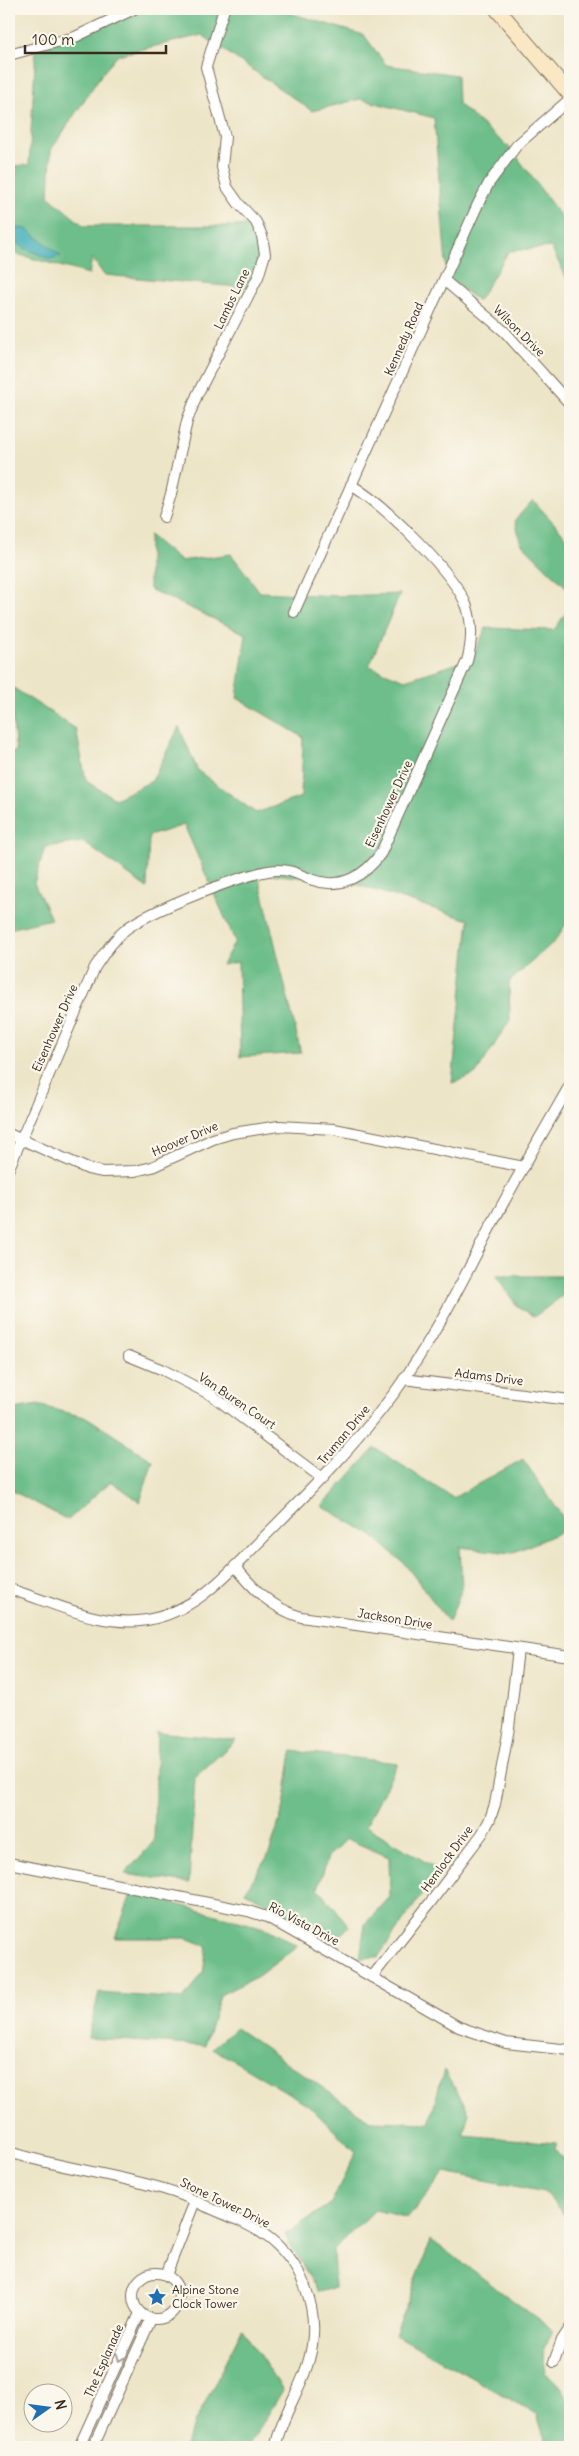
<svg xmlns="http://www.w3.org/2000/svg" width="579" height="2456" font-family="Delius,sans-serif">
<rect width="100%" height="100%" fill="#fbf7ec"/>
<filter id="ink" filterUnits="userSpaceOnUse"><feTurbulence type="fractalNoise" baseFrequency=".02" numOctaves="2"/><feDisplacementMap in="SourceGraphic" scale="10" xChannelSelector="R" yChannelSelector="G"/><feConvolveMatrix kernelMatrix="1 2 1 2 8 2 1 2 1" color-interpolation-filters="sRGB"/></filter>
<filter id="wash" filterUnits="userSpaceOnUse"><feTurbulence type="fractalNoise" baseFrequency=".0096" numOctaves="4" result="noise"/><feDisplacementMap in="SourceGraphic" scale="20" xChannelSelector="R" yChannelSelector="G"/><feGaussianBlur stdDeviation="1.12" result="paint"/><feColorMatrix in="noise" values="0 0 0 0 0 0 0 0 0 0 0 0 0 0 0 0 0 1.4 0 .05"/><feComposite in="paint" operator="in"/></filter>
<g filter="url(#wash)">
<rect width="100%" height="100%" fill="#ede5c7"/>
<g fill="#6dbe8a" stroke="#547454">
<polygon points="124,9 276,9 364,35 386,65 457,75 458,104 512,150 570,229 570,285 551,247 509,251 478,301 447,277 434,118 360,99 312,111 202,35 118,55 101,75 51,150 49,197 84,226 259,226 266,256 249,288 104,275 92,258 89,274 9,252 9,166 29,165 36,47 117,14"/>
<polygon points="533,500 570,541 570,591 521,543 515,520"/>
<polygon points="149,535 180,561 231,554 260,592 337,596 400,594 369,666 405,680 471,659 486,628 554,630 570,607 570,917 556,940 509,982 510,1020 476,1074 452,1083 469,920 349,882 258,873 301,1053 240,1057 238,962 222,965 235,941 184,825 149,836 147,888 83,842 45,847 34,883 51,919 9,929 9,753 16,752 9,685 76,729 86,781 115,799 152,781 179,727 198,771 256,813 301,797 303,737 237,698 246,634 149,589"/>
<polygon points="496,1276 570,1276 570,1290 534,1317 517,1306"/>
<polygon points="37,1405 88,1418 153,1461 140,1502 111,1481 68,1520 9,1489 9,1410"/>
<polygon points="375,1448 453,1498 523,1459 570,1528 512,1553 460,1547 462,1588 449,1622 404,1563 370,1534 322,1506"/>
<polygon points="157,1732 236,1740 195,1777 189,1883 125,1874 154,1841"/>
<polygon points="292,1751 398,1763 366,1826 439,1870 378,1957 360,1958 365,1924 390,1897 389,1857 347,1839 328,1857 318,1888 349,1926 338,1938 245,1892 269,1854 284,1806"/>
<polygon points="132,1892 268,1929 298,1946 258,1976 220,1995 205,2046 88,2038 99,1993 183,1999 203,1973 207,1946 187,1938 115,1938"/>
<polygon points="236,2028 371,2121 429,2123 444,2070 469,2112 463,2135 557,2143 555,2149 570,2169 570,2221 544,2192 445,2172 408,2218 375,2210 333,2250 335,2288 318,2292 285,2235 331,2203 356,2152 307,2104 212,2048"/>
<path d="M431,2240l122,90 -11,24 3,19c30,17 25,44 25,74h-23l-10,-33 -142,-79z"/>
<polygon points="242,2329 283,2390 248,2447 183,2447"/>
</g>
<polygon fill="#3bacb6" stroke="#3b6b6a" points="16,228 27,229 61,256 49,259 20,246 10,235"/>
</g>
<g filter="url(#ink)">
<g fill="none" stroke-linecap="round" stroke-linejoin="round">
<g stroke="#796b59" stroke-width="12">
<g id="street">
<polyline points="9,55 75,37 134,9"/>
<polyline points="445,281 505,332 570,404"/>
<polyline points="164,517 171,494 187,421 197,395 258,277 265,254 262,236 256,222 239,204 227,187 222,167 225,137 206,67 224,9"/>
<polyline points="294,612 478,204 489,183 517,145 570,99"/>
<polyline points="9,1134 88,1169 103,1172 135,1171 152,1167 213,1139 233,1133 279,1126 334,1129 524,1167"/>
<path d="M9,1168l86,-201c9,-14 18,-27 31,-38 23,-18 123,-58 151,-59 14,-1 24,6 36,10 28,10 53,-5 68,-27l86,-192c5,-18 6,-36 0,-54 -12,-34 -84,-103 -116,-122"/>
<polyline points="129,1356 163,1370 213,1396 323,1479"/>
<polyline points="404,1379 570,1400"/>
<path d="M235,1566c19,24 37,42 66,51l269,39"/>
<path d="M9,1589c45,13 90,39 138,31 50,-9 81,-47 115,-81 47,-47 93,-93 133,-147 35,-48 62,-100 89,-153 27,-52 57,-103 86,-154"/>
<polyline points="9,1863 248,1911 267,1917 459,2027 506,2043 570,2050"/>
<polyline points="372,1977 430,1903 482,1834 490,1819 495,1804 509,1728 518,1649"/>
<path d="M9,2152c53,17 109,22 161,39 15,4 28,12 42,18 19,8 40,16 57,29 32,25 49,67 43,107 -5,36 -28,64 -36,99"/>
<circle cx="156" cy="2296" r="23"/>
<polyline points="166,2275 195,2201"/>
<polyline points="554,2362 562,2340 570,2328"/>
<polyline points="79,2447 140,2313"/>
<polyline points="93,2447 151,2319"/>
</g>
</g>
<g stroke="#796b59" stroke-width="17">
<polyline id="secondary" points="497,9 570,94"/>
</g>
<use href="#street" stroke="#fff" stroke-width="10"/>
<use href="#secondary" stroke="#fae7c3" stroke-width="15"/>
</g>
<defs><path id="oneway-chevron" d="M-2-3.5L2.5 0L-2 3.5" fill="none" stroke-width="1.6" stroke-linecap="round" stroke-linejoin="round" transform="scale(1.25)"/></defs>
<use stroke="#a79f9a" href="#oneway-chevron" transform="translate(120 2358) rotate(114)"/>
</g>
<defs>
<g id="sight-bare" transform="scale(1.5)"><path d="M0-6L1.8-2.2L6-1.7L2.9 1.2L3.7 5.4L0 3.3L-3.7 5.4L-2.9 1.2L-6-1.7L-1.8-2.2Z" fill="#1f6fb2" stroke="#fbf7ec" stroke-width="2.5" paint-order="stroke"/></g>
</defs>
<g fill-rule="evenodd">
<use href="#sight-bare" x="157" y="2297"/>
</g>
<g text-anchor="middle" stroke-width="4.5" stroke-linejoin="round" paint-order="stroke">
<g font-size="12" fill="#3b2a1e" stroke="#fbf7ec">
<text transform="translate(232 299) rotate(-64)" y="4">Lambs Lane</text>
<text transform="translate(519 331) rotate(45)" y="4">Wilson Drive</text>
<text transform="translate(404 339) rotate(-66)" y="4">Kennedy Road</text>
<text transform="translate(389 804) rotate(-65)" y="4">Eisenhower Drive</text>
<text transform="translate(55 1028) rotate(-66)" y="4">Eisenhower Drive</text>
<text transform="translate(185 1139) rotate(-23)" y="4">Hoover Drive</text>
<text transform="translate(489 1377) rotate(7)" y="4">Adams Drive</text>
<text transform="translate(237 1401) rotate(34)" y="4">Van Buren Court</text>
<text transform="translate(344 1435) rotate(-50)" y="4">Truman Drive</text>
<text transform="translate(395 1619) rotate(9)" y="4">Jackson Drive</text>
<text transform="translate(447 1859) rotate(-54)" y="4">Hemlock Drive</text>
<text transform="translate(304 1924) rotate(28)" y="4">Rio Vista Drive</text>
<text transform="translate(225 2203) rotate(26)" y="4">Stone Tower Drive</text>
<text transform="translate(104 2361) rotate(-66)" y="4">The Esplanade</text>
</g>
<g font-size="12" fill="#3b2a1e" stroke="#fbf7ec" text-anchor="start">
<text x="172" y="2294">Alpine Stone<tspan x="172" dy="14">Clock Tower</tspan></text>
</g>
</g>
<rect width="579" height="2456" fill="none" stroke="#fbf7ec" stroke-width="30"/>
<g transform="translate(48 2408) rotate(76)"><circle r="24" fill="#fbf7ec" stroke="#aea59a"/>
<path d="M0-4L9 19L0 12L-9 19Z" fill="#1f6fb2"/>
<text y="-8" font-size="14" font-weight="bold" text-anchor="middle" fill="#3b2a1e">N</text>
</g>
<path d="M25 45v8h141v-8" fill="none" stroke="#3b2a1e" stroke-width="2.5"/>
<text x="32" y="45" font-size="15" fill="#3b2a1e" stroke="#fbf7ec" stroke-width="4" paint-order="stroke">100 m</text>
</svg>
